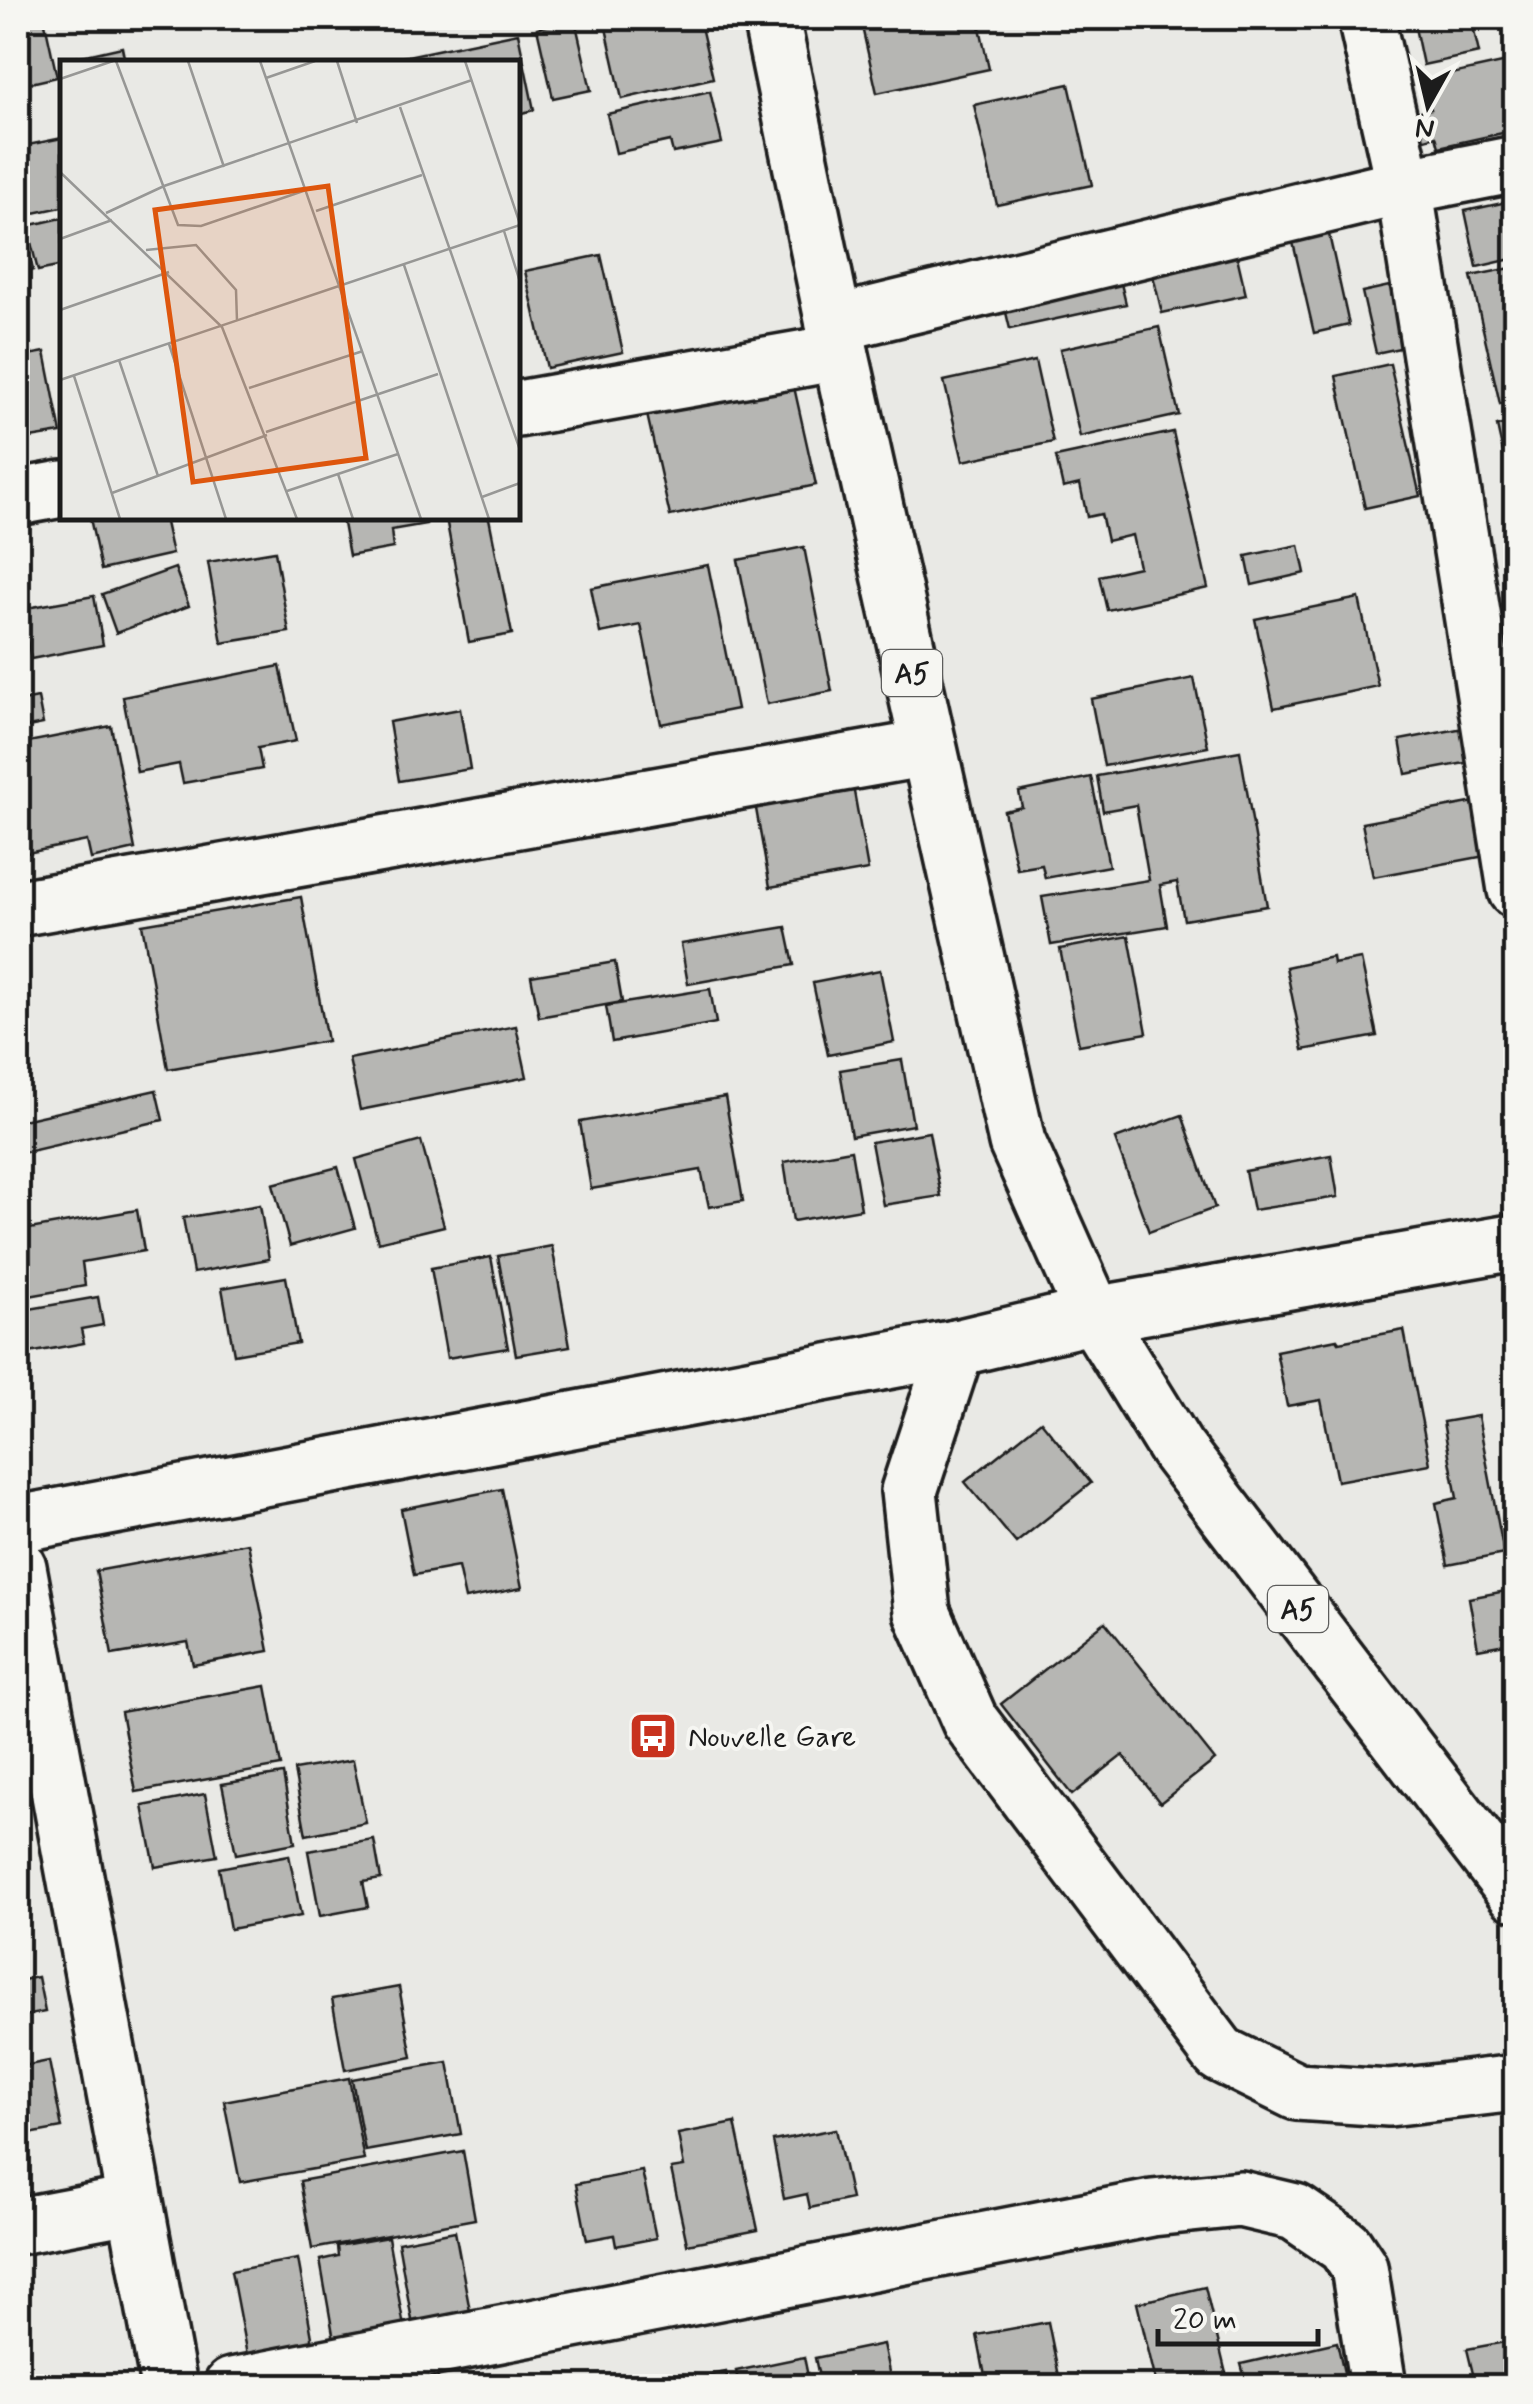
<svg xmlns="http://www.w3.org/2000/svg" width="1533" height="2404" font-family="Mynerve,sans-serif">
<rect width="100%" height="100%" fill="#e9e9e5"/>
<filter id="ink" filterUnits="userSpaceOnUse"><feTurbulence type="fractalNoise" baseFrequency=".01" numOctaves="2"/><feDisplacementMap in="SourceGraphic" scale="20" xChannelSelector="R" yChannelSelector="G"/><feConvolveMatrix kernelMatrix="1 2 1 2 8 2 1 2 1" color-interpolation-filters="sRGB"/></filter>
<g filter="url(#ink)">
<g fill="#b6b6b3" stroke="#1c1c1c" stroke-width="2.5">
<polygon points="18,18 44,18 57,77 18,86"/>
<polygon points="656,18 699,18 713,78 622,99 606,28"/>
<polygon points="860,18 978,18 989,69 877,93"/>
<polygon points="1413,18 1471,18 1479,53 1423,65"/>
<polygon points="575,20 591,90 553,98 537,28"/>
<polygon points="518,33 534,110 518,114 518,62 379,62"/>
<polygon points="122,47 125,62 70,62 69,59"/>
<polygon points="1516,60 1516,130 1439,147 1436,136 1418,141 1411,113 1431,109 1424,80"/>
<polygon points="1069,84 1092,185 997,205 974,105"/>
<polygon points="710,91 722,143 673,153 670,141 616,153 607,114"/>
<polygon points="62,138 62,207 29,214 18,164 18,147"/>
<polygon points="1516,200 1516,258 1477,267 1465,211"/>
<polygon points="18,203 33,270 18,274"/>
<polygon points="62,218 62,266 38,271 27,226"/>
<polygon points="1328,230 1349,325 1314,333 1292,238"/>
<polygon points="1235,248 1246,295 1162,313 1151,267"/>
<polygon points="601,255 623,352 547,368 525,271"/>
<polygon points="1516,267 1516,401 1500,404 1471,276"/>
<polygon points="1118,271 1126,304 1010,329 1002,296"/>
<polygon points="1394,285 1409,346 1376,353 1362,292"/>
<polygon points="1159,327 1179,415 1080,437 1060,349"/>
<polygon points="45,352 61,433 18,440 18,357"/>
<polygon points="1035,361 1053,442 963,461 944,381"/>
<polygon points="1390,364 1420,496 1365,508 1336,376"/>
<polygon points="792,378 816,485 670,516 646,410"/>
<polygon points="1516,422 1516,511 1497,426"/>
<polygon points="1173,432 1208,588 1107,610 1099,576 1139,567 1132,535 1107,541 1101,514 1087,517 1080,484 1063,488 1056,457"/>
<polygon points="90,518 164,518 172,554 101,570"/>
<polygon points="342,518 425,518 426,524 391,530 393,548 349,556"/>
<polygon points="446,518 489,518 512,634 469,642"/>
<polygon points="1299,545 1305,573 1252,585 1246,556"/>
<polygon points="804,547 832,691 767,704 738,560"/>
<polygon points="275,551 289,632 222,643 208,562"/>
<polygon points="708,565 737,709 661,724 641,625 600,633 591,588"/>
<polygon points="175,568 189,606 116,633 102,594"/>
<polygon points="94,596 103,645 31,659 21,609"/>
<polygon points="1359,598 1378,686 1274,708 1255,619"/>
<polygon points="280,666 296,741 258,748 262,769 183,783 179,764 137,772 123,697"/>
<polygon points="1194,678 1208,747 1104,766 1091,699"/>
<polygon points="38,698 43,724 18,729 18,702"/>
<polygon points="460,709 470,769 399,781 389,722"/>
<polygon points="111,726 135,849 91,859 87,841 27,853 18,804 18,744"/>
<polygon points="1474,726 1481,760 1406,774 1400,740"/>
<polygon points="1240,751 1267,906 1184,920 1177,882 1160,885 1167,926 1051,945 1042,897 1149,880 1136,805 1103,811 1097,776"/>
<polygon points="851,775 868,870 770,887 753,792"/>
<polygon points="1091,777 1109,866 1045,878 1042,865 1017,869 1004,811 1022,807 1019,792"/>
<polygon points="1475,802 1485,856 1373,877 1362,823"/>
<polygon points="301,897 327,1041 168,1069 142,924"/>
<polygon points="786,927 794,965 688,984 681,944"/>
<polygon points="1129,936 1147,1033 1079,1045 1060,949"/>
<polygon points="1332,957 1333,964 1361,959 1377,1036 1303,1050 1286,967"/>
<polygon points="615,962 622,1002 539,1017 531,976"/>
<polygon points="880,970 894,1042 828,1055 813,983"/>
<polygon points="710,989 716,1023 612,1042 606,1006"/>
<polygon points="516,1026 527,1077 360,1110 349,1059"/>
<polygon points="902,1060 913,1125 851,1136 840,1070"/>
<polygon points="156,1090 163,1120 18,1154 18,1121"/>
<polygon points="725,1097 743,1201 709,1207 701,1170 591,1189 580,1122"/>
<polygon points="1182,1115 1215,1208 1149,1232 1115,1139"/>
<polygon points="929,1132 941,1196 883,1205 871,1142"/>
<polygon points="421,1141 444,1226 378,1242 356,1159"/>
<polygon points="851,1150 861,1209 793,1221 784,1162"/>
<polygon points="1331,1155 1338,1197 1253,1210 1245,1171"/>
<polygon points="338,1167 355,1228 290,1246 273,1184"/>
<polygon points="260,1205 269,1259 193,1273 183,1218"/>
<polygon points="137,1210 144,1251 82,1262 85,1286 18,1298 18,1231"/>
<polygon points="552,1246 570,1346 516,1355 498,1256"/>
<polygon points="491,1257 508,1348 447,1358 431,1268"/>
<polygon points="286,1277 298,1343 234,1354 222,1288"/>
<polygon points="98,1297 103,1325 81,1329 84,1343 18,1355 18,1311"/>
<polygon points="1404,1330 1430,1464 1337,1481 1321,1400 1287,1406 1276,1351 1337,1339 1339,1342"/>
<polygon points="1478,1416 1504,1554 1448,1565 1436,1503 1457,1498 1443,1422"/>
<polygon points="1041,1421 1091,1483 1016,1543 965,1482"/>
<polygon points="502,1489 522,1588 465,1599 458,1567 414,1575 401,1509"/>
<polygon points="248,1543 269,1651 193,1665 188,1642 112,1655 96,1571"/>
<polygon points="1516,1589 1516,1642 1478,1649 1469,1598"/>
<polygon points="1105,1622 1215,1760 1160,1803 1123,1755 1072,1795 1001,1704"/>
<polygon points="266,1686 281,1766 136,1792 121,1712"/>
<polygon points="353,1760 366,1823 306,1835 294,1770"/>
<polygon points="283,1774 295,1843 236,1854 222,1784"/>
<polygon points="205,1794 217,1856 155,1867 143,1806"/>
<polygon points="374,1840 381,1879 363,1882 368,1907 320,1916 308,1851"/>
<polygon points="289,1855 301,1916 230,1929 219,1868"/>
<polygon points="38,1977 45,2012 18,2017 18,1981"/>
<polygon points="399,1987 412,2057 345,2070 332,1999"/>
<polygon points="49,2061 62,2128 18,2136 18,2067"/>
<polygon points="448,2062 461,2134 365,2151 352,2079"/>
<polygon points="349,2078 364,2160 240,2182 224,2101"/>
<polygon points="735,2123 758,2230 687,2244 671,2169 684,2167 678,2134"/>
<polygon points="836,2129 851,2199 810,2208 807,2194 784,2199 773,2141"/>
<polygon points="463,2151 475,2219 312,2249 300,2181"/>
<polygon points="642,2171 656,2238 616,2246 614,2235 587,2240 576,2184"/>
<polygon points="455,2231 473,2327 415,2337 398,2242"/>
<polygon points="388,2237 406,2338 336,2351 320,2260 338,2256 337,2246"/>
<polygon points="298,2259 313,2343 247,2355 231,2271"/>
<polygon points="1205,2287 1229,2386 1157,2386 1137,2303"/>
<polygon points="1048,2322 1061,2386 987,2386 977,2335"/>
<polygon points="1516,2340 1516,2377 1476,2386 1467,2349"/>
<polygon points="1337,2342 1347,2386 1247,2386 1241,2364"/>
<polygon points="883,2344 892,2386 821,2386 815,2358"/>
<polygon points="430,2351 440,2386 347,2386"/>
<polygon points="804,2357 810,2386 739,2386 736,2371"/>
<polygon points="726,2372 729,2386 654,2386"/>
</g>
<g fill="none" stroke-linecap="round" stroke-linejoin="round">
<g stroke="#1c1c1c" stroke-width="62">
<g id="minor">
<polyline points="1366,18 1404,186 1516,890"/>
<polyline points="834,324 1404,186 1516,164"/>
<polyline points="518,409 840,352"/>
<polyline points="18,497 62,489"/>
<polyline points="18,908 928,748"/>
<polyline points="956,1348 909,1491 922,1612 970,1721 1220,2054 1297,2092 1389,2098 1516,2083"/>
<polyline points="18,1524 956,1348 1094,1315 1516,1242"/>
<polyline points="18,1567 169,2386"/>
<polyline points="18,2226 135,2204"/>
<polyline points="232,2386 1152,2208 1240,2199 1295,2212 1345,2246 1359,2267 1378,2386"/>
</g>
</g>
<g stroke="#1c1c1c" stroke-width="62">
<polyline id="major" points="771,18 834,324 1017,1142 1094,1315 1176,1448 1516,1893"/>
</g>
<use href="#minor" stroke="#f6f6f2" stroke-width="55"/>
<use href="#major" stroke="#f6f6f2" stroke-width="55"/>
</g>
</g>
<defs>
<g id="bus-square" transform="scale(2.5)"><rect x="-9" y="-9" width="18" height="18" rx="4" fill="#c8321e" stroke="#f6f6f2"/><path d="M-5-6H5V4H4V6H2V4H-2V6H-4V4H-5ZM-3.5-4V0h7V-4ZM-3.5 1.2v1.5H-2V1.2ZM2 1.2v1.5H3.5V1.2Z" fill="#fff"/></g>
</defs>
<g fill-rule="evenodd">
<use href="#bus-square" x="653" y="1736"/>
</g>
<g text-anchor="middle" stroke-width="8" stroke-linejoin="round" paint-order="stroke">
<g fill="#f6f6f2" stroke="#5d5d5c" stroke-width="2.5">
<rect x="882" y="650" width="60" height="46" rx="8"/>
<rect x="1268" y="1586" width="60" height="46" rx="8"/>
</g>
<g font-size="28" font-weight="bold" fill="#1c1c1c">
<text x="912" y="683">A5</text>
<text x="1298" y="1619">A5</text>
</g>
<g font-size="30" fill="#1c1c1c" stroke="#f6f6f2" text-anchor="start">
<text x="688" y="1746">Nouvelle Gare</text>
</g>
</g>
<g transform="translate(60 60)">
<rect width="460" height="460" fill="#e9e9e5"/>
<path fill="none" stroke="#979795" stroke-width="2.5" d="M56,1l62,164 23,1 108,-37M128,1l36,106M200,1l161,458M277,1l20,62M405,1l55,163M206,18l49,-17M0,19l53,-18M340,47l120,343M0,112l162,155 75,192M256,151l106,-36M46,153l58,-27 308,-106M444,171l16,51M0,179l52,-19M86,190l50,-5 40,45 1,31M344,205l85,254M0,250l109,-38M109,284l57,175M59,300l39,116M14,316l46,143M0,320l460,-155M189,328l114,-37M206,372l172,-58M278,414l15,45M227,431l111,-37M52,433l155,-58M422,437l38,-14"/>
<path fill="#de560d" fill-opacity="0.15" stroke="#de560d" stroke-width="5" d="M268,126l38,272 -173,24 -38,-272z"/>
<rect width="460" height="460" fill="none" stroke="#1c1c1c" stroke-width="5"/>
</g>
<rect width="1533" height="2404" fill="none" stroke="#f6f6f2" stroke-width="60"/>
<rect x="30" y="30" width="1473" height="2344" fill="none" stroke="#1c1c1c" stroke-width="4" filter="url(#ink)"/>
<g transform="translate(1428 105) rotate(188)" stroke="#f6f6f2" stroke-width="8" paint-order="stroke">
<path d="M0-8L18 38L0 25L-18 38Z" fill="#1c1c1c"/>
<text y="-15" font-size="28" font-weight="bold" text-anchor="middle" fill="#1c1c1c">N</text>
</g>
<path d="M1158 2329v15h160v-15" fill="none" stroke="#1c1c1c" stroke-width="5"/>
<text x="1173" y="2329" font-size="30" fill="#1c1c1c" stroke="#f6f6f2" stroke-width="8" paint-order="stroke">20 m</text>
</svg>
